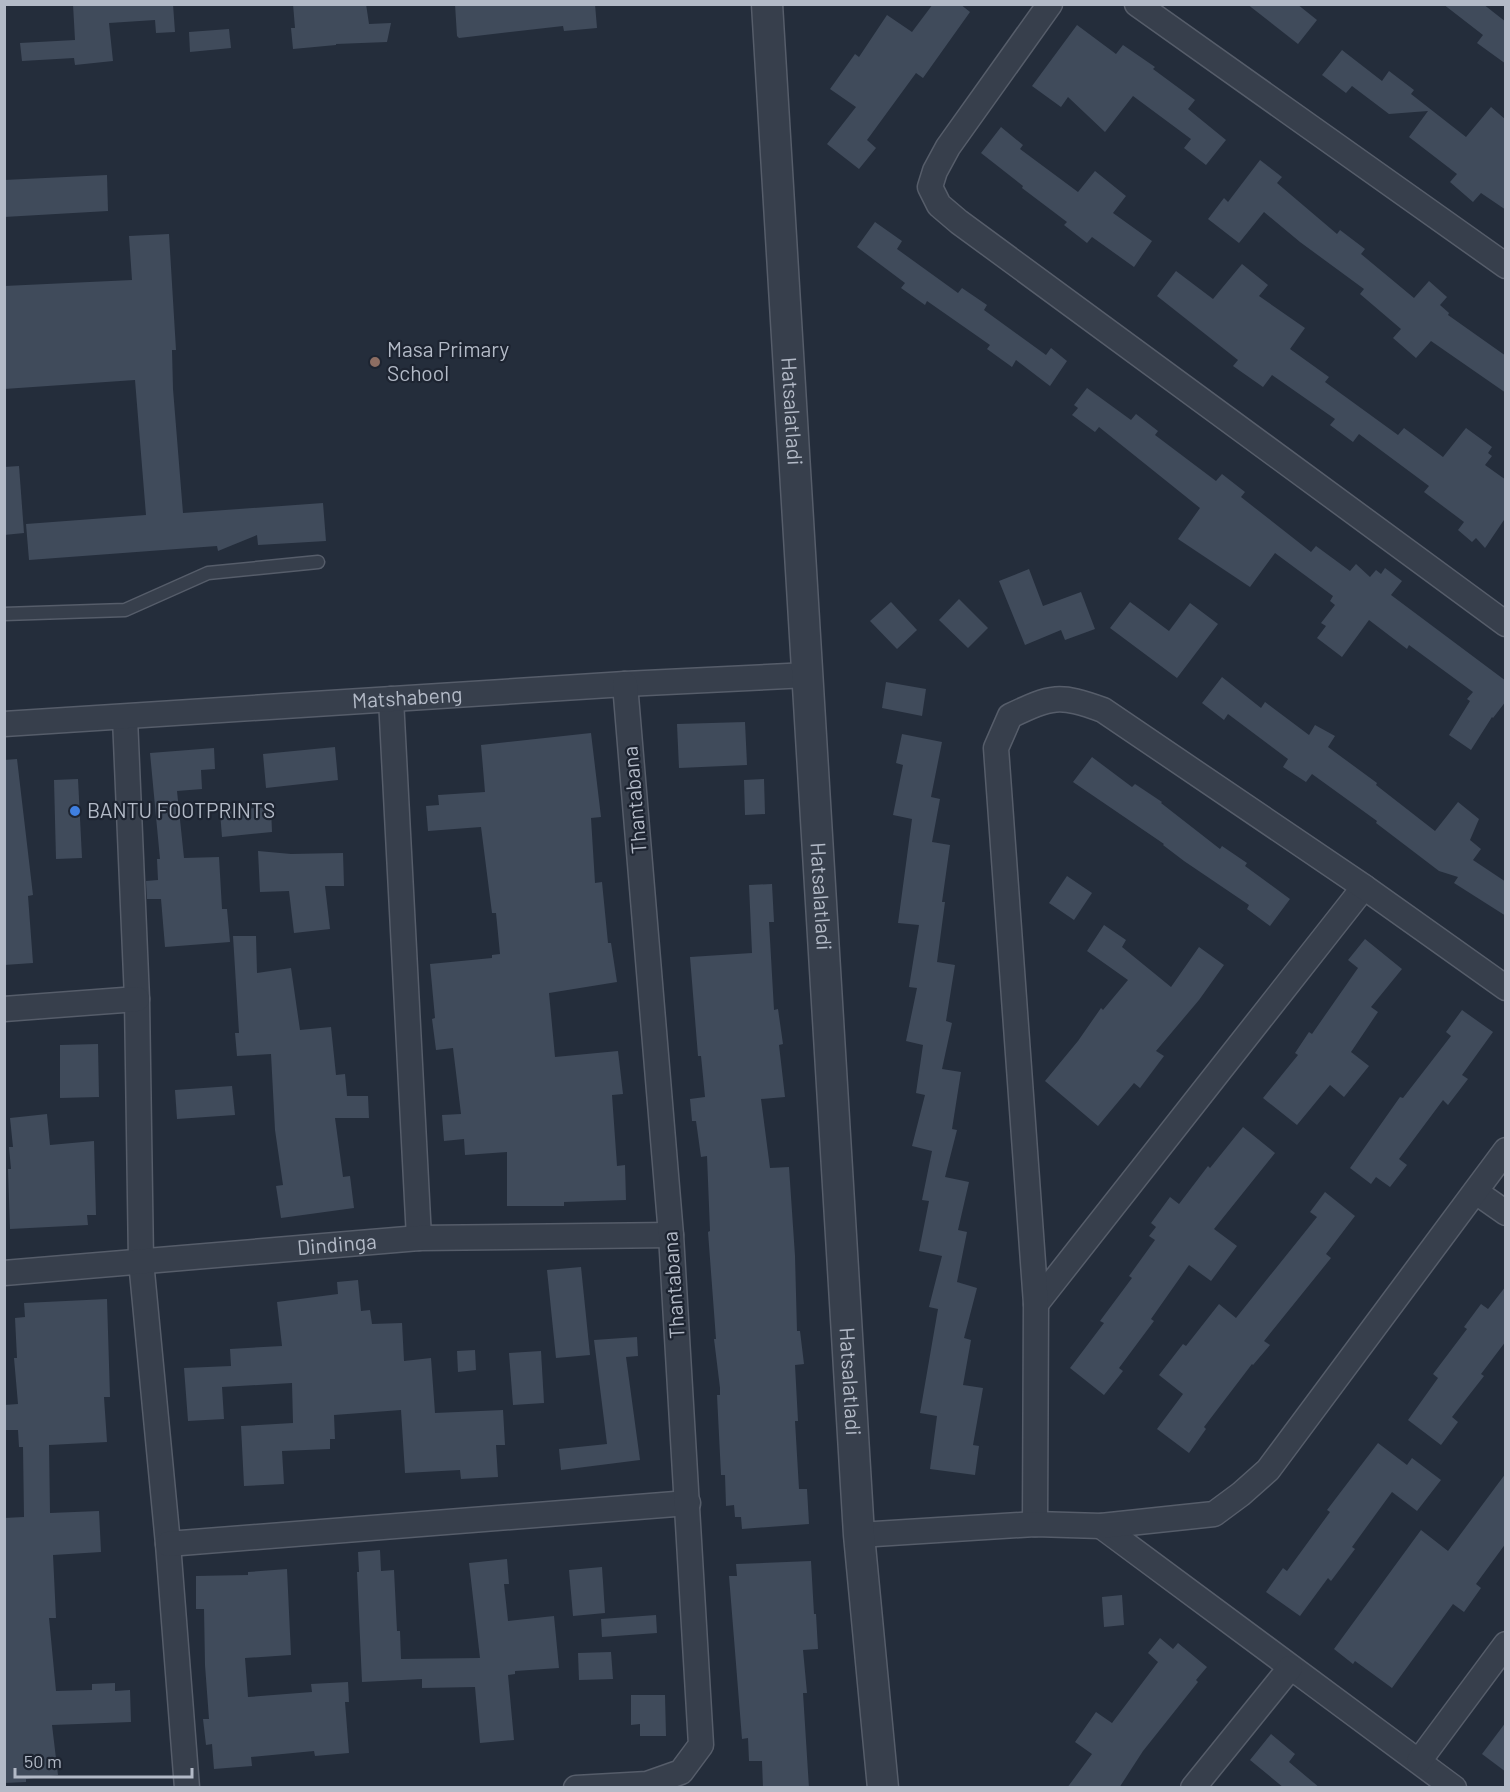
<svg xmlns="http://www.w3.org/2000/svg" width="1510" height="1792" font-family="Barlow,sans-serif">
<rect width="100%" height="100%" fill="#242d3b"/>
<g fill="#404b5b">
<polygon points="73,4 173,4 175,32 156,33 155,20 109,23 113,61 75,65 74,58 22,61 20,43 75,40"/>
<polygon points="293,4 366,4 369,24 391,23 387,42 336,44 336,45 293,49 291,28 295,28"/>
<polygon points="455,4 595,4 597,28 564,31 563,26 459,38 457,36"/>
<polygon points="933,4 960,4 970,12 923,78 916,73 867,140 876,148 859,169 827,144 856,107 830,89 855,54 859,57 887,15 912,32"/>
<polygon points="1247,4 1297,4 1317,20 1298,44"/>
<polygon points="1443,4 1483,4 1506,22 1506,64 1477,43 1483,35"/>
<polygon points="1077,25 1116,54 1123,45 1155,67 1153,69 1195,100 1188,109 1226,140 1206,165 1184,148 1191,139 1133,96 1105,132 1068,97 1061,107 1032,86"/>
<polygon points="229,29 231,48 190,52 189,32"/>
<polygon points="1342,50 1382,81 1389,71 1414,90 1411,94 1466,137 1491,107 1506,120 1506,210 1481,193 1473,202 1450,182 1457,174 1409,137 1428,111 1389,114 1352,86 1346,93 1322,75"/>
<polygon points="1001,127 1023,145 1020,149 1078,192 1095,171 1126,196 1113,213 1152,241 1134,267 1092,237 1087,243 1064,225 1067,222 1022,188 1023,186 981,153"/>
<polygon points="1260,160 1282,177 1277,183 1337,234 1340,230 1365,249 1361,254 1414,298 1429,281 1447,297 1440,305 1449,313 1448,315 1506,356 1506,393 1431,341 1416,358 1393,338 1401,329 1360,294 1364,289 1300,242 1264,212 1239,243 1208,219 1224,198 1228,202"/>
<polygon points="107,175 108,211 4,217 4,180"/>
<polygon points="875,222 902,241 897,249 958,293 962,288 987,305 984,310 1046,355 1051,348 1067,361 1050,386 1016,360 1012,367 987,349 990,345 927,301 925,305 901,288 905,283 857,247"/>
<polygon points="169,234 176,350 172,350 173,389 183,513 323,503 326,541 258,545 257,535 218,551 217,546 29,560 26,524 146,515 135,380 4,389 4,286 132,280 129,236"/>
<polygon points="1242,264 1268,285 1259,296 1305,328 1290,349 1329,377 1325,382 1398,435 1404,428 1443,457 1466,428 1492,447 1488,453 1492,456 1485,465 1506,480 1506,517 1485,548 1476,538 1472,542 1458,530 1464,522 1424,492 1429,486 1359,434 1353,442 1330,425 1335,419 1272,375 1263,387 1233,366 1238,360 1157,296 1176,271 1213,299"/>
<polygon points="1087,388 1131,420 1136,414 1158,431 1155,435 1216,481 1222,474 1245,492 1241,497 1311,552 1316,546 1350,571 1356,564 1370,577 1376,570 1381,574 1385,568 1402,581 1391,595 1506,681 1506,701 1493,718 1492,717 1471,750 1449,735 1470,701 1467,699 1473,692 1409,645 1407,649 1369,620 1342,657 1317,638 1326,626 1321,623 1335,605 1330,601 1333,596 1275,553 1250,587 1178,539 1200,508 1099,427 1095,432 1072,415 1078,408 1074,405"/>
<polygon points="19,466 24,533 4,535 4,467"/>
<polygon points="1029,569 1043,606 1081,592 1095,629 1065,640 1061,630 1025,645 999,581"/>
<polygon points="959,599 988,628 968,648 939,620"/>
<polygon points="891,602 917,630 897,649 870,621"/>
<polygon points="1130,602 1169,631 1190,603 1218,624 1177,678 1110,628"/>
<polygon points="1222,677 1261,708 1265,702 1309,735 1315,725 1335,736 1328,747 1377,783 1376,785 1435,831 1458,802 1479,819 1470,840 1481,849 1473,860 1506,882 1506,916 1454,883 1458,877 1439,871 1376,823 1377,821 1312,774 1306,782 1283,767 1288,759 1228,714 1224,720 1202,703"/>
<polygon points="886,682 926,689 922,716 882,708"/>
<polygon points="745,722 747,765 679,768 677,724"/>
<polygon points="591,733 601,817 591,818 595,883 602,882 608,943 611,943 617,982 549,993 555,1057 618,1051 623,1094 612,1095 617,1166 625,1165 626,1200 564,1202 564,1206 507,1206 507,1152 465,1155 464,1139 444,1141 442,1115 461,1114 453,1048 436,1050 432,1019 435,1018 430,964 492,958 492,955 500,954 496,913 492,913 481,827 428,831 426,806 439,805 438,795 485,792 481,745"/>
<polygon points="902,734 942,742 931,797 940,799 932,842 950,845 942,902 945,902 937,962 955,965 946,1021 952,1023 942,1069 961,1072 952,1129 957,1130 945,1177 969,1182 958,1230 967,1232 957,1282 977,1288 964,1338 971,1340 963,1385 983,1388 973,1445 979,1446 975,1475 930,1469 937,1416 920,1413 938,1309 929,1307 942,1256 919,1251 929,1201 922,1200 932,1151 912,1146 925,1095 916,1093 923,1045 906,1041 917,988 909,987 919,925 898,923 912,819 893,815 903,765 896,763"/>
<polygon points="335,747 338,780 266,788 263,754"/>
<polygon points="214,748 215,769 201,770 202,789 177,791 184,858 219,857 222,909 227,909 230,942 165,947 161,899 147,899 146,881 158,880 157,859 160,859 150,753"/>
<polygon points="1092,757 1132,787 1135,784 1162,802 1161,803 1220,849 1222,846 1247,863 1245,866 1290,899 1270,926 1247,909 1249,905 1184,861 1163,845 1164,844 1073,782"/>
<polygon points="17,759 33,895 28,896 33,963 4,965 4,760"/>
<polygon points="78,779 82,858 56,859 54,780"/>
<polygon points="764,779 765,814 745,815 744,780"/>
<polygon points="254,808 271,808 272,832 222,837 220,812"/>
<polygon points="258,851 291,854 343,853 344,886 325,886 330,929 294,933 289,891 260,892"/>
<polygon points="1067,876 1092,893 1074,920 1049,903"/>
<polygon points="772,884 774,922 769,922 774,1010 778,1009 783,1044 779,1045 785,1097 761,1099 770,1168 789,1167 795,1256 797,1331 800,1331 804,1364 795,1365 798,1421 795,1421 799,1489 807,1489 809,1524 742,1529 741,1517 735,1517 734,1505 726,1506 725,1475 721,1475 717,1395 720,1395 720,1388 714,1339 716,1339 708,1232 710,1231 707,1156 701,1157 696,1121 692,1121 690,1099 705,1097 701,1056 698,1056 690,957 752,953 749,885"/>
<polygon points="1104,925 1126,940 1122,947 1171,987 1199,947 1224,965 1199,1000 1156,1051 1164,1056 1140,1088 1134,1083 1098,1126 1045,1081 1078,1041 1101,1008 1103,1010 1128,980 1087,951"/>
<polygon points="233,936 256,936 257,973 291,968 300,1030 331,1027 336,1075 345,1074 347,1096 368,1096 369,1118 335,1118 343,1177 350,1176 354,1208 281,1218 276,1186 283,1185 275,1130 271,1054 237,1056 235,1033 239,1033"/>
<polygon points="1365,939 1402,969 1371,1007 1378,1012 1351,1052 1369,1066 1344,1097 1330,1085 1297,1125 1263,1098 1298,1055 1295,1053 1309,1032 1312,1034 1358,968 1348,960"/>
<polygon points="1462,1010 1493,1032 1462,1075 1468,1079 1448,1105 1443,1100 1399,1159 1407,1165 1390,1187 1376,1177 1371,1184 1350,1168 1400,1097 1403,1098 1451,1036 1446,1032"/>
<polygon points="98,1044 99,1097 60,1098 60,1045"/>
<polygon points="232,1086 235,1115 177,1119 175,1090"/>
<polygon points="47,1114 50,1145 94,1141 96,1215 87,1215 88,1225 10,1229 8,1169 11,1169 9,1147 13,1147 10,1118"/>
<polygon points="1243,1127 1275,1153 1214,1229 1237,1246 1211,1281 1189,1265 1151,1319 1154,1321 1119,1368 1123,1371 1104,1395 1070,1368 1104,1323 1100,1321 1132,1278 1129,1276 1155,1240 1149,1236 1156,1227 1151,1223 1170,1197 1179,1204 1208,1166 1210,1168"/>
<polygon points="1325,1192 1355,1216 1326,1254 1331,1258 1264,1341 1270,1345 1253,1365 1252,1364 1204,1427 1206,1429 1189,1453 1157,1429 1183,1394 1159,1375 1183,1344 1186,1346 1219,1304 1236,1318 1317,1217 1310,1212"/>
<polygon points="581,1267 590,1355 556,1358 547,1270"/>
<polygon points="358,1280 361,1311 370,1310 372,1324 402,1323 404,1361 431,1358 435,1413 503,1410 505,1445 496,1445 498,1477 461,1479 460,1470 405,1473 401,1410 334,1415 335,1439 330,1439 330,1449 282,1451 284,1484 244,1486 241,1426 293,1423 292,1383 222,1387 224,1419 188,1421 184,1368 231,1366 230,1349 282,1346 277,1302 338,1294 337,1282"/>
<polygon points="1506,1286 1506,1341 1481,1374 1484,1376 1452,1417 1458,1422 1441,1445 1408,1420 1438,1378 1433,1374 1467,1329 1464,1327 1481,1304 1488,1309"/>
<polygon points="107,1299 110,1397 104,1397 107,1442 49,1445 50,1513 99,1511 101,1552 53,1555 56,1618 49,1618 56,1691 92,1690 92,1684 115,1683 115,1691 130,1690 131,1722 52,1725 58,1775 26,1779 26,1782 4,1783 4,1518 24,1517 23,1447 19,1447 18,1430 4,1430 4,1405 18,1404 14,1358 17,1358 15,1318 25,1317 24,1303"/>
<polygon points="637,1337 638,1356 626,1357 640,1460 561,1470 559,1449 607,1444 594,1340"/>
<polygon points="475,1350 476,1370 458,1372 457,1351"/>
<polygon points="541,1351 544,1403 513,1405 509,1353"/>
<polygon points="1378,1443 1407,1465 1412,1458 1441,1480 1417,1511 1392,1492 1352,1547 1355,1549 1331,1581 1328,1578 1300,1616 1266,1592 1283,1568 1287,1571 1330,1512 1327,1510"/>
<polygon points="1506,1473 1506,1543 1476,1584 1481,1588 1464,1612 1453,1604 1392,1688 1355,1661 1353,1664 1334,1649 1421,1530 1448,1551"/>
<polygon points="380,1550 381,1571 394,1570 397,1631 400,1631 401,1659 480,1658 469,1563 507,1559 509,1584 504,1584 508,1621 554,1616 559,1668 515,1671 515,1674 508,1675 514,1740 480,1743 475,1687 422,1688 422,1679 362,1682 357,1572 359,1572 358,1552"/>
<polygon points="811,1561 814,1614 816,1614 818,1649 803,1650 807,1693 803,1693 809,1788 763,1788 762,1761 749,1761 748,1738 742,1739 729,1576 737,1576 736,1564"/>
<polygon points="602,1567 605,1613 573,1616 569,1570"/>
<polygon points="287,1569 291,1655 245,1658 248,1697 312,1692 311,1684 348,1682 349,1702 345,1702 349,1753 315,1756 314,1751 251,1757 252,1766 214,1769 212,1744 206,1745 203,1719 209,1719 205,1665 204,1609 196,1609 196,1576 248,1575 248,1572"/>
<polygon points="1122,1595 1124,1625 1104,1627 1102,1597"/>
<polygon points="656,1615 657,1633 602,1637 601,1619"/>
<polygon points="1160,1638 1173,1649 1178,1643 1207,1667 1196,1680 1198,1682 1143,1751 1119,1788 1067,1788 1092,1754 1075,1742 1096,1712 1112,1723 1158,1662 1148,1653"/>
<polygon points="611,1652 613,1679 579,1680 578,1653"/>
<polygon points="631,1695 665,1695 666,1736 640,1736 640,1724 631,1725"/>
<polygon points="1506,1722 1506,1772 1482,1754"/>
<polygon points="1271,1734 1295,1754 1289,1762 1320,1788 1284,1788 1250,1760"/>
</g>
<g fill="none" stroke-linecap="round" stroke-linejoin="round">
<g stroke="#565d6a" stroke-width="15">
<polyline id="service" points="4,614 125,610 208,573 318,562"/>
</g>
<g stroke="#565d6a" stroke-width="27">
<g id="minor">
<polyline points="1050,4 948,147 935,171 930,187 939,205 959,222 1506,624"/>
<polyline points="1137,4 1506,266"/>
<polyline points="391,699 419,1238"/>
<polyline points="125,718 137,999 141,1261 168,1544 187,1788"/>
<path id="s1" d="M4,724l621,-40 183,-9"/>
<polyline points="4,1009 137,999"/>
<polyline points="1476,1192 1506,1213"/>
<path id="s2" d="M4,1273l415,-35 252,-3"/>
<polyline points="1036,1304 1364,887"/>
<path d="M1035,1524l1,-220 -40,-556 14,-32c42,-20 49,-22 93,-6l261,177 142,101"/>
<polyline points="1101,1526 1454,1788"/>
<polyline points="859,1535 1035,1524 1101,1526 1214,1514 1241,1494 1268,1470 1506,1150"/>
<polyline points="168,1544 688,1503"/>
<polyline points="1419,1761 1506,1644"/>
<polyline points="576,1788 647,1784 681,1772 701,1745 671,1235 625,684"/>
<polyline points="1193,1788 1290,1668"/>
</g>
</g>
<g stroke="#565d6a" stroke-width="33">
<g id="tertiary">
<path id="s3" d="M767,4l92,1531 24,253"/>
</g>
</g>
<use href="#service" stroke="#373f4c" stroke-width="12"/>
<use href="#minor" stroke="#373f4c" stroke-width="24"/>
<use href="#tertiary" stroke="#373f4c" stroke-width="30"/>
</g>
<circle fill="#8d6e63" stroke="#1d2431" stroke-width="2" cx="375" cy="362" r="6"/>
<circle fill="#3f7fe0" stroke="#1d2431" stroke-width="2" cx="75" cy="811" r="6"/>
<g text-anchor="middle" stroke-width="4.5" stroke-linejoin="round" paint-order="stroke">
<g font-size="21" fill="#b3bac7" stroke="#1d2431" text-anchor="start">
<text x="387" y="357">Masa Primary<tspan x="387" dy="24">School</tspan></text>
<text x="87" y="818">BANTU FOOTPRINTS</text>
</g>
<g font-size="21" fill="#b3bac7" stroke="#1d2431">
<text dy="7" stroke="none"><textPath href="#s3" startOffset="408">Hatsalatladi</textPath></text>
<text dy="7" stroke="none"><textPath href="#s1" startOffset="404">Matshabeng</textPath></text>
<text transform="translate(635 800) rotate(-95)" y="7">Thantabana</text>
<text dy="7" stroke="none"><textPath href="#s3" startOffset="894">Hatsalatladi</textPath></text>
<text dy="7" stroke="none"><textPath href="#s2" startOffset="334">Dindinga</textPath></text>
<text transform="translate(674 1285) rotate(-94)" y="7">Thantabana</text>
<text dy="7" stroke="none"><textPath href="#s3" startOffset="1380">Hatsalatladi</textPath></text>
</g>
</g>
<rect width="1510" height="1792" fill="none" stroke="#b3bac7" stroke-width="12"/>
<path d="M15 1768v9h177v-9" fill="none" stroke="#b3bac7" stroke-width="3"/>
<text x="24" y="1768" font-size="18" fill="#b3bac7" stroke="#1d2431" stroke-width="4.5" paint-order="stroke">50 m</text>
</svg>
